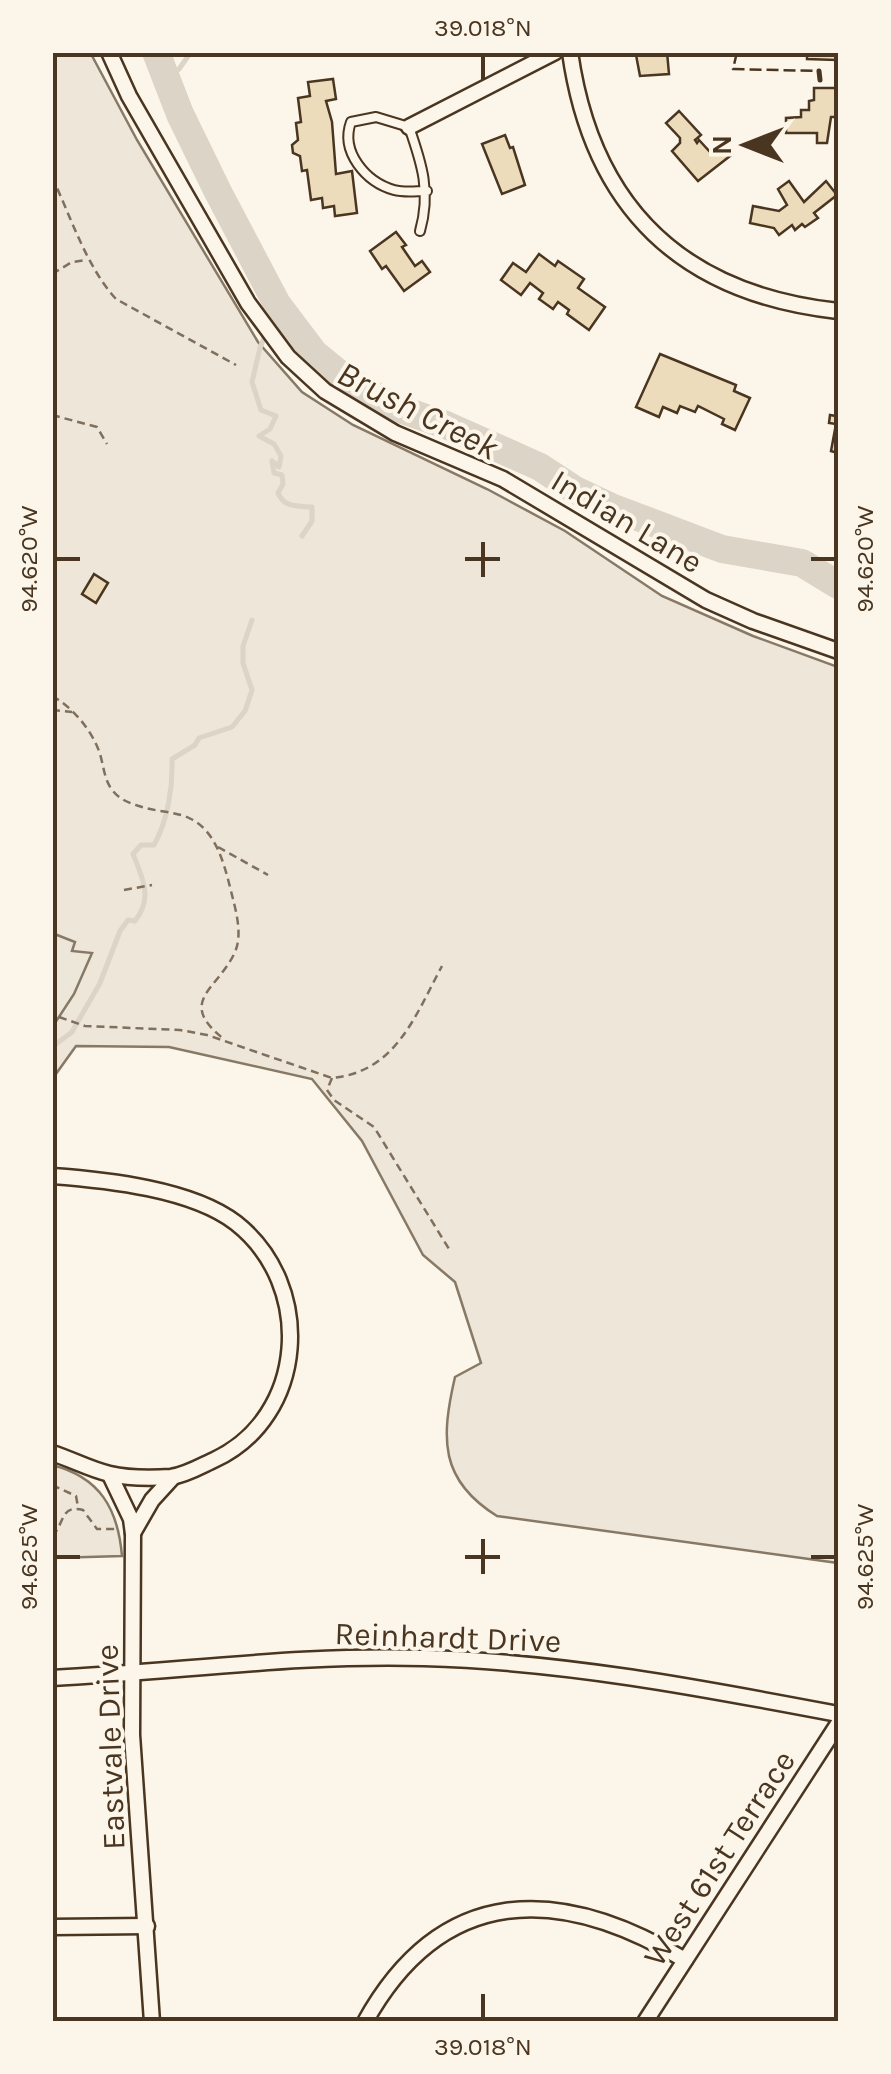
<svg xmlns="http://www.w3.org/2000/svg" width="891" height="2074" font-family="Karla,sans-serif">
<rect width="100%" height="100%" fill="#fbf6e9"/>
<g fill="#ede6d9" stroke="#887966" stroke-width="2.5">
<path d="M90,52l47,88 121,202 44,50 51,33 134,64 78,42 97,65 91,40 85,31v896l-341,-47c-58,-36 -56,-78 -42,-139l26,-14 -26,-81 -32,-27 -61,-114 -50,-62 -143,-32 -93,-1 -23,32 -1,-1025z"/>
<path d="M52,1465c48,12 66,44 70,91l-69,2z"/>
</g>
<polygon fill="#ede7d9" stroke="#887966" stroke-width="2.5" points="52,933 75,942 72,951 92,953 74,994 53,1026"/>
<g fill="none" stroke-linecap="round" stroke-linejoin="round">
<g stroke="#dcd4c6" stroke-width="5">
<polyline points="166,77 179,69 191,52"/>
<path d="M277,304l-17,44 -8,34 9,28 15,6 -6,13 -11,7 15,8 7,12 -2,11 -7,-6 2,12 8,2 1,9 -5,9c6,15 20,13 34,14v14l-10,15"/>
<path d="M52,1047l20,-15 28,-49 20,-52 8,-11 7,1c18,-23 8,-42 -2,-67l8,-9h13c14,-25 19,-59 18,-86l23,-14 4,-7 33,-11 13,-16 7,-21 -9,-27v-17l9,-26"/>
</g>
<polyline stroke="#dcd4c6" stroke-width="28" points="156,52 180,114 218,192 277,304 314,353 341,375 394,407 446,425 540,467 575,490 611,507 722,549 802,563 838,585"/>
</g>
<g fill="#ecdcbc" stroke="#4a3520" stroke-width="2.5">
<polygon points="639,52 667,52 669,74 640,76 636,55"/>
<polygon points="807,52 836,52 836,60 807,59"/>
<polygon points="333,79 336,99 326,101 332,122 336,174 352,171 357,213 335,216 334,206 323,208 322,198 311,200 307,170 302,171 300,156 293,153 292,145 298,140 296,123 301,122 298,98 310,96 308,82"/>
<polygon points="814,88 836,88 836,117 831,117 827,143 817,143 817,133 786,133 786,118 801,117 801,110 809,110 809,101 814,100"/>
<polygon points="679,111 701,135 695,140 697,143 699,140 711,153 720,145 730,156 698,181 672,151 680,143 680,138 666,123"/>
<polygon points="505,135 510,148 513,147 525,185 502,194 482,144"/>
<polygon points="789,181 804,202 826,181 837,195 814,213 818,218 805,227 802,224 795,230 792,225 779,235 774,228 750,223 753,206 779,211 787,205 778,189"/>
<polygon points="396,232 406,245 402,247 415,266 422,261 430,272 404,291 386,266 382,269 370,251"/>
<polygon points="539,254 555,266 558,261 584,279 578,288 605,307 589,330 567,314 569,310 558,302 553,309 539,299 543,293 530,283 521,295 501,280 513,263 526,272"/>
<polygon points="660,354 736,385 734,391 750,398 735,430 722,424 724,419 698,406 695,412 680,406 677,413 663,407 659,417 636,407"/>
<polygon points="838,405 838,453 831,451 836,424 829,423 830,415 836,416"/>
<polygon points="94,574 108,583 96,603 82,594"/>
</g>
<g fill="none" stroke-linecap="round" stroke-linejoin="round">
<g stroke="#4a3520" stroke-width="12">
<path id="lane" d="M420,231c11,-39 2,-67 -11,-104l-33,-10 -25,5c-11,30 15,60 43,68 11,3 22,1 33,1"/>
</g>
<g stroke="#4a3520" stroke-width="19">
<g id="street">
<polyline points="109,52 129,96 248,303 288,357 325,391 395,433 503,479 706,600 753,621 838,651"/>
<path d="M570,52c22,156 112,242 268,259"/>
<polyline points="409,127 555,52"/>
<path d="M52,1176c55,4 140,13 184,47 79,62 71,194 -22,237 -13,6 -28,15 -43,17 -17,1 -44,1 -61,-3 -19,-4 -39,-15 -58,-21"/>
<polyline points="110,1475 131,1519 133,1534 132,1735 152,2022"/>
<polyline points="133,1533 152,1500 173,1477"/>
<path d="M52,1678c125,-6 248,-24 372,-20 141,4 277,30 414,56"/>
<polyline points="52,1927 147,1926"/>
<path d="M365,2022c77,-139 195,-137 320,-62"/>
<polyline points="645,2022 838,1724"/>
</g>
</g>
<g stroke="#7f6f5c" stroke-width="2.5" stroke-dasharray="8 5" stroke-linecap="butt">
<path d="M52,177c19,40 34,89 64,122l120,66"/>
<polyline points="52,274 72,262 87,260"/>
<polyline points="52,415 97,427 107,444"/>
<path d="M52,696c21,11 41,36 48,58 4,13 4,26 13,37 8,10 21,14 33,17 14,4 32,4 45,11 28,14 35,53 42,80 4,16 9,37 2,53 -17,38 -60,49 -10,88"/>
<polyline points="52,710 72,712"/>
<polyline points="218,847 268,875"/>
<polyline points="124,890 152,885"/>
<path d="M59,1017l26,9 95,4 27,5 125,43c64,-6 83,-62 110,-112"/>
<polyline points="332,1078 327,1090 334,1100 374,1127 449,1249"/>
<polyline points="52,1485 76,1496 78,1507"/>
<path d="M52,1536c13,-12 8,-32 31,-26l14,19h20"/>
</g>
<use href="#lane" stroke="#fbf6e9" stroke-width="8"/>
<use href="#street" stroke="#fbf6e9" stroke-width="14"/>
<polyline stroke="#4a3520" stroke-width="2.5" stroke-dasharray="12 5" stroke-linecap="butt" points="737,52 733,69 819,71"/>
<polyline stroke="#4a3520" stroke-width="5" points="819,71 820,80"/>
</g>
<path fill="none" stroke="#4a3520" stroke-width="4" d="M483,55v25M483,542v35M55,559h25M465,559h35M811,559h25M483,1539v35M55,1557h25M465,1557h35M811,1557h25M483,1994v25"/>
<g text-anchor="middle" stroke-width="8" stroke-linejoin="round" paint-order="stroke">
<g font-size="32" fill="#4a3520" stroke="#fbf6e9">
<text transform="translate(627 521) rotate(31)" y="11">Indian Lane</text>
<text transform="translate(448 1637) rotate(2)" y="11">Reinhardt Drive</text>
<text transform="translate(110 1747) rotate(-92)" y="11">Eastvale Drive</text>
<text transform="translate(719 1858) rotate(-57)" y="11">West 61st Terrace</text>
</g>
<g font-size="35" font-style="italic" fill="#4a3520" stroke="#fbf6e9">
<text transform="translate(418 410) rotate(27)" y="12">Brush Creek</text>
</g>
</g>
<rect width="891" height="2074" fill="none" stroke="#fbf6e9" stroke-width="110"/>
<g transform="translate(746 145) rotate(270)" stroke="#fbf6e9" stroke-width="8" paint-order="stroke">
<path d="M0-8L18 38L0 25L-18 38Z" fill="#4a3520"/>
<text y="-15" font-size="28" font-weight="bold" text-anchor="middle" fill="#4a3520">N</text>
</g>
<rect x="55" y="55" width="781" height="1964" fill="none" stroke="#4a3520" stroke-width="4"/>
<g font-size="25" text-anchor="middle" fill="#4a3520">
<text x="483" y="36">39.018°N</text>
<text transform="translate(864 559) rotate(-90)" y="9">94.620°W</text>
<text transform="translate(28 559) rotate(-90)" y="9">94.620°W</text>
<text transform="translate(864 1557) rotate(-90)" y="9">94.625°W</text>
<text transform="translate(28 1557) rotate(-90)" y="9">94.625°W</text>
<text x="483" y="2055">39.018°N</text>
</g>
</svg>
